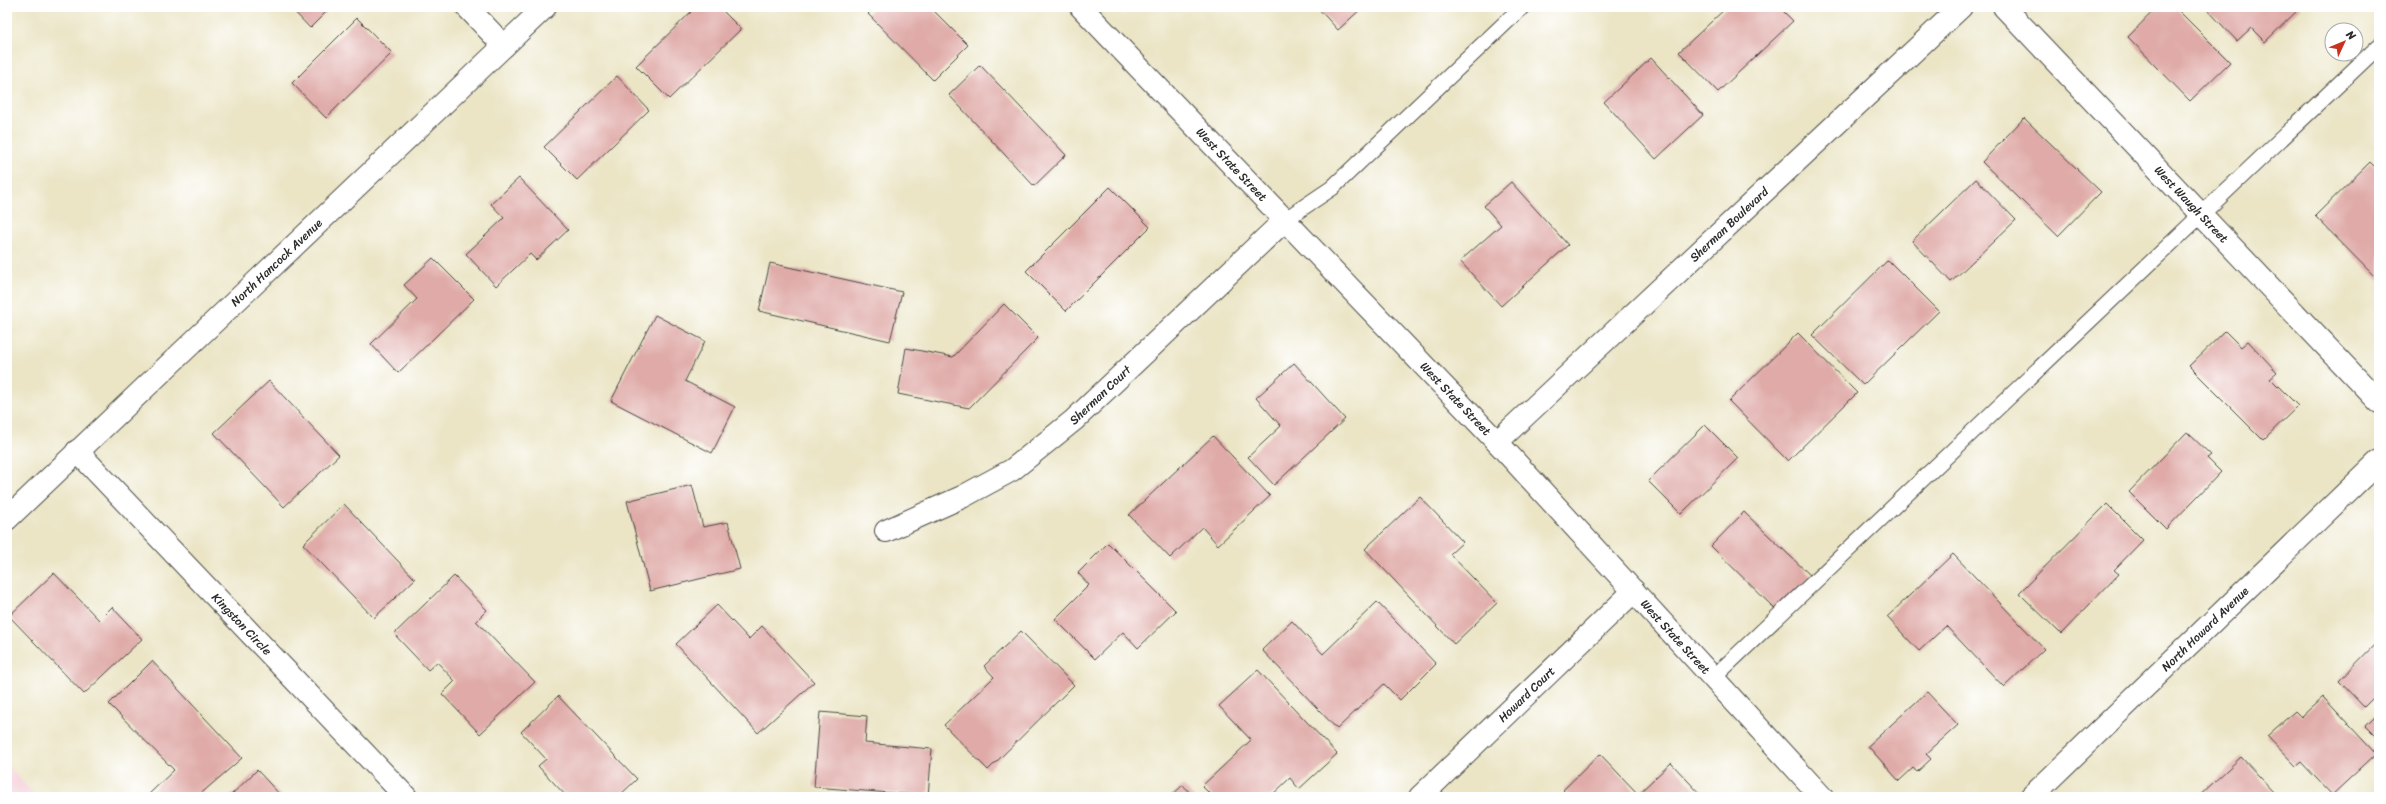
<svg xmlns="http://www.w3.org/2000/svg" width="2386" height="804" font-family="Sriracha,sans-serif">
<rect width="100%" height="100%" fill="#fff"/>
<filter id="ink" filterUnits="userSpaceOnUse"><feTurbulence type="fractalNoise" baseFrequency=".025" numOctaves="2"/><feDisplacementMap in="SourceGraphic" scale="8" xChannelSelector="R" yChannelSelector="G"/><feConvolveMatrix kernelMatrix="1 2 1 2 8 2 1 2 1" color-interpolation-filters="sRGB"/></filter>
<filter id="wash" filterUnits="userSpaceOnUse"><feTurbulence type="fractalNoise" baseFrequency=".012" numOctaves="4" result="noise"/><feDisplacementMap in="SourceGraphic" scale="16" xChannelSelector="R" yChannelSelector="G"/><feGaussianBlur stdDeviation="0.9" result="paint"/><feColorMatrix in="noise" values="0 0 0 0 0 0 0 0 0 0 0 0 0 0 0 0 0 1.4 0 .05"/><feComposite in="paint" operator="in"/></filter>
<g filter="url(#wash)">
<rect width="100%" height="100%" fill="#ebe5c6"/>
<polygon fill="#f5cfd9" points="7,765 37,797 7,797"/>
<g id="blocks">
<g fill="#dfaaa7">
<polygon points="290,7 331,7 310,28"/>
<polygon points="696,7 719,7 741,29 669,99 636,66"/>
<polygon points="875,7 930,7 968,45 933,80 868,14"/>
<polygon points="1317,7 1363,7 1338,30"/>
<polygon points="1727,7 1779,7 1793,21 1718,92 1679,52"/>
<polygon points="2157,7 2175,7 2230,62 2190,101 2128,37"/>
<polygon points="2205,7 2301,7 2265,42 2251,28 2237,41"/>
<polygon points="357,18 392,53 326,118 292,83"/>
<polygon points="1651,58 1703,115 1656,159 1604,102"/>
<polygon points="980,65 1066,155 1034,186 949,95"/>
<polygon points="617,76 649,110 577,180 544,147"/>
<polygon points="2024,118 2101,192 2058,236 1982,162"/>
<polygon points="2370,162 2379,171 2379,281 2315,216"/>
<polygon points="519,178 568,230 536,260 530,254 496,286 466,254 504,218 491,204"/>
<polygon points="1976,179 2016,220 1951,282 1912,241"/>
<polygon points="1511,182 1568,245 1501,306 1460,261 1501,225 1484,206"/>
<polygon points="1110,187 1150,227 1066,311 1026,271"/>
<polygon points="433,258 474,299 398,373 371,344 417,299 404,285"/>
<polygon points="1888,260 1939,311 1863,385 1812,335"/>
<polygon points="770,263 902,292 890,341 759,311"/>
<polygon points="1004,304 1038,338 969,408 898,394 906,348 953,357"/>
<polygon points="655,315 705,341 685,381 735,407 712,453 611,401"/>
<polygon points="2225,331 2241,347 2248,341 2277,372 2270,378 2298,406 2263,440 2189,366"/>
<polygon points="1798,333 1857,393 1788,461 1729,401"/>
<polygon points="1294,363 1345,419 1274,485 1248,457 1281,426 1256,398"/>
<polygon points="269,381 339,455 284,507 214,433"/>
<polygon points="1705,425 1738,458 1681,514 1648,481"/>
<polygon points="2187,432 2211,455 2207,458 2221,472 2166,529 2129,492"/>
<polygon points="1213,436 1270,496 1218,545 1202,527 1170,558 1129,515"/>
<polygon points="692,485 703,527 728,522 740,569 650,591 627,501"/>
<polygon points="1420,497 1463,542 1450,554 1497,603 1454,644 1365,549"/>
<polygon points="344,504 415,579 374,618 303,544"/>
<polygon points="2107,504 2143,540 2114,570 2119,574 2061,634 2019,593"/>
<polygon points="1744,512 1811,576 1777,611 1711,546"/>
<polygon points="1108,543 1176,611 1138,648 1123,632 1095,659 1055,619 1089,585 1078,573"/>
<polygon points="1953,554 2044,649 2004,687 1946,626 1919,651 1887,617"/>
<polygon points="54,573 99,620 112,607 142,639 84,694 9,616"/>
<polygon points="454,576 487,610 476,621 535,682 480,734 442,694 455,681 437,662 428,670 394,634"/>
<polygon points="1377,602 1436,664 1400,700 1384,684 1337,729 1262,650 1292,621 1323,654"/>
<polygon points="717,605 749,639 762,626 814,682 758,733 676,644"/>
<polygon points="1021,631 1074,685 988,770 944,725 994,677 984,666"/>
<polygon points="2379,640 2379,692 2364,707 2339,681"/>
<polygon points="152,661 242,758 197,797 151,797 148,795 174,770 109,704"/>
<polygon points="1258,670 1337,754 1299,789 1290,778 1270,797 1213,797 1202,786 1251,740 1219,706"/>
<polygon points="1927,692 1958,725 1926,754 1931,759 1917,772 1913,768 1899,781 1868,746"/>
<polygon points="558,696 637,779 618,797 567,797 538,766 546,759 521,732"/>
<polygon points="2323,697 2376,754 2332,795 2301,762 2296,766 2267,736 2295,711 2301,717"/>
<polygon points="820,712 867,716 865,743 932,749 928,796 814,787"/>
<polygon points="2379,712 2379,740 2365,726"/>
<polygon points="1600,754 1638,794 1671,763 1703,797 1570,797 1563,790"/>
<polygon points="2241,757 2276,794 2273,797 2198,797"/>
<polygon points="257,770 282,797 229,797"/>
<polygon points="1183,785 1194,797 1170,797"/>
</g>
</g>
</g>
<g filter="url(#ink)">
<use href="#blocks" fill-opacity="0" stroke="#484742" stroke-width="1"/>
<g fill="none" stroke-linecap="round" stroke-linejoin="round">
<g stroke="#484742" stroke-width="17">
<g id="service">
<polyline points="1286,219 1332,188 1522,7"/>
<polyline points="1713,678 2379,46"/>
</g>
</g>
<g stroke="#484742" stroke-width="24">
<g id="minor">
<polyline points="467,7 504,46"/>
<path id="s1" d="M2004,7l375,395"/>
<path id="s2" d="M1497,442l464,-435"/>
<path id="s3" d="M77,451l329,346"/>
<path id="s4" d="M7,519l538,-512"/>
<path id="s5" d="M886,531l76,-34 50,-27 62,-50 212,-201"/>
<path id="s6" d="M1420,797l214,-206"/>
<path id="s7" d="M2031,797l348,-336"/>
</g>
</g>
<g stroke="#484742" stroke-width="24">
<g id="tertiary">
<path id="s8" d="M1081,7l416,435 325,355"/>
</g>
</g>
<use href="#service" stroke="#fff" stroke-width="15"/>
<use href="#minor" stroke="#fff" stroke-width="22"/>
<use href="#tertiary" stroke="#fff" stroke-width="22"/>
</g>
</g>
<g text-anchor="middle" stroke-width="3.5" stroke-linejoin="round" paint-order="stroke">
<g font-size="12" fill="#2b2b2b" stroke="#fff">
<text dy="4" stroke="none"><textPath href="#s8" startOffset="218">West State Street</textPath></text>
<text dy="4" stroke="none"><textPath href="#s1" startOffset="272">West Waugh Street</textPath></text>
<text dy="4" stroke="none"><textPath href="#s2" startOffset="318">Sherman Boulevard</textPath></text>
<text dy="4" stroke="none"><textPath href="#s4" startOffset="372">North Hancock Avenue</textPath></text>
<text dy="4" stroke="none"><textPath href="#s5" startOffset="256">Sherman Court</textPath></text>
<text dy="4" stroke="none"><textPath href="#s8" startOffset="542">West State Street</textPath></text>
<text dy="4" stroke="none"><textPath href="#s3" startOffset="239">Kingston Circle</textPath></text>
<text dy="4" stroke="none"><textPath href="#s7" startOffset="242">North Howard Avenue</textPath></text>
<text dy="4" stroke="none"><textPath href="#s8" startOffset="866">West State Street</textPath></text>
<text dy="4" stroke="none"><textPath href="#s6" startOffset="148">Howard Court</textPath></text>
</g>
</g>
<rect width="2386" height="804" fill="none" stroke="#fff" stroke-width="24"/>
<g transform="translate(2344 42) rotate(46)"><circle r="19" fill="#ffffff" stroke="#aaaaaa"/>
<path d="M0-3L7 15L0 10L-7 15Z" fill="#c8321e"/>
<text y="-6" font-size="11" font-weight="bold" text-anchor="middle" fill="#2b2b2b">N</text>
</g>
</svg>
